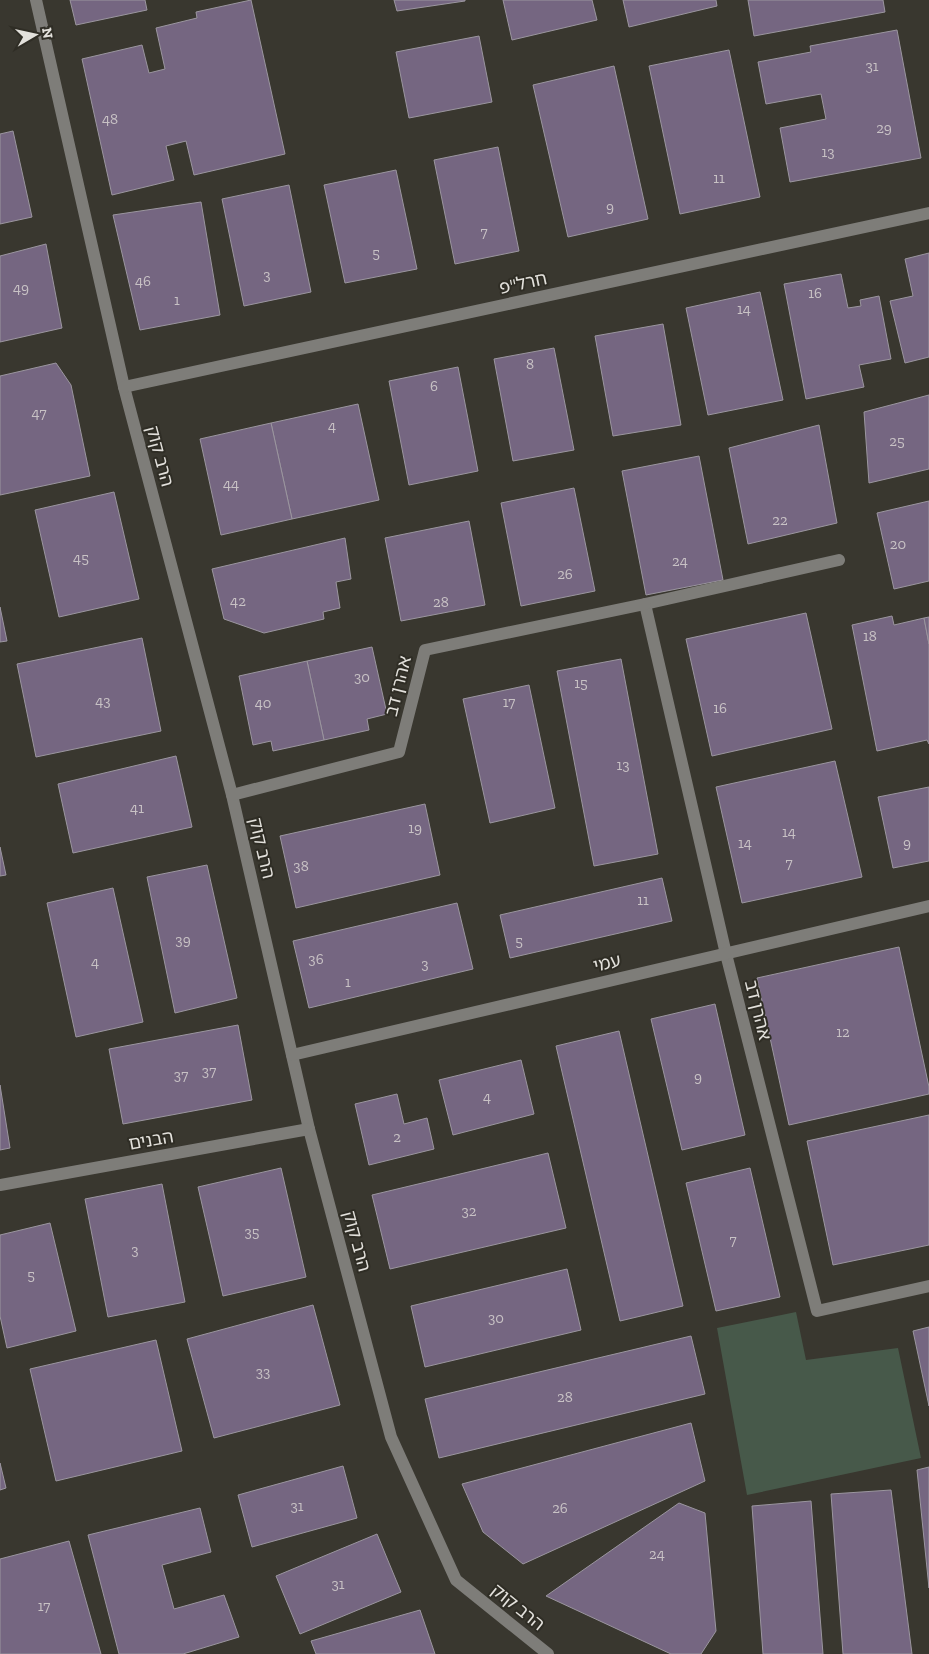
<svg xmlns="http://www.w3.org/2000/svg" width="929" height="1654" font-family="'Zilla Slab','Noto Sans Hebrew',serif">
<rect width="100%" height="100%" fill="#39372f"/>
<polygon fill="#47594a" points="796,1312 806,1360 898,1348 921,1458 747,1495 717,1328"/>
<g fill="#756681" stroke="#9b969f">
<polygon points="70,0 145,0 147,10 76,25"/>
<polygon points="251,0 285,154 194,175 186,141 166,146 174,180 112,195 82,59 142,45 149,73 165,69 156,28 197,18 196,12"/>
<polygon points="394,0 465,0 465,1 397,11"/>
<polygon points="503,0 592,0 597,20 512,40"/>
<polygon points="623,0 716,0 717,6 629,27"/>
<polygon points="748,0 883,0 885,12 754,36"/>
<polygon points="897,30 921,158 790,182 780,128 826,119 821,94 766,104 758,62 811,52 810,46"/>
<polygon points="479,36 492,102 409,118 396,52"/>
<polygon points="729,50 760,197 680,214 649,66"/>
<polygon points="614,66 648,219 568,237 533,85"/>
<polygon points="13,131 32,217 0,224 0,134"/>
<polygon points="498,147 519,251 455,264 434,160"/>
<polygon points="396,170 417,269 345,283 324,185"/>
<polygon points="289,185 311,292 244,306 222,199"/>
<polygon points="201,202 220,315 140,330 113,215"/>
<polygon points="46,244 62,328 0,342 0,256"/>
<polygon points="929,253 929,357 905,363 890,301 913,296 905,259"/>
<polygon points="841,274 848,308 861,306 860,300 879,296 891,359 859,365 864,387 806,399 784,284"/>
<polygon points="760,292 783,400 708,415 686,308"/>
<polygon points="663,324 681,425 613,436 595,336"/>
<polygon points="554,348 574,450 513,461 494,359"/>
<polygon points="56,363 71,385 90,476 0,495 0,376"/>
<polygon points="458,367 478,471 409,485 389,381"/>
<polygon points="929,395 929,469 869,483 864,412"/>
<polygon points="358,404 379,500 292,519 271,423"/>
<polygon points="271,423 292,519 221,535 200,439"/>
<polygon points="819,425 837,523 748,544 729,448"/>
<polygon points="699,456 723,580 646,595 622,471"/>
<polygon points="574,488 595,591 521,606 501,503"/>
<polygon points="114,492 139,599 59,617 35,510"/>
<polygon points="929,501 929,581 894,589 877,513"/>
<polygon points="469,521 485,605 401,621 385,538"/>
<polygon points="345,538 351,579 336,582 340,608 323,612 324,619 264,633 224,619 212,569"/>
<polygon points="0,607 7,641 0,642"/>
<polygon points="806,613 832,729 712,756 686,639"/>
<polygon points="892,616 894,625 924,618 929,644 929,744 927,740 877,751 852,625"/>
<polygon points="929,617 929,644 924,618"/>
<polygon points="142,638 161,731 36,757 17,664"/>
<polygon points="372,647 387,714 367,719 369,730 324,740 307,661"/>
<polygon points="621,659 658,854 594,866 557,671"/>
<polygon points="307,661 324,740 273,751 271,741 253,745 239,676"/>
<polygon points="529,685 555,808 490,823 463,699"/>
<polygon points="176,756 192,827 73,853 58,784"/>
<polygon points="835,761 862,877 742,903 716,787"/>
<polygon points="929,787 929,861 893,868 878,797"/>
<polygon points="425,804 440,875 296,908 280,836"/>
<polygon points="0,847 6,875 0,876"/>
<polygon points="207,865 237,998 175,1013 147,877"/>
<polygon points="662,878 672,921 510,958 500,915"/>
<polygon points="113,888 143,1022 76,1037 47,903"/>
<polygon points="457,903 473,969 309,1008 293,941"/>
<polygon points="899,947 929,1087 929,1094 789,1125 757,978"/>
<polygon points="715,1004 745,1135 682,1150 651,1019"/>
<polygon points="238,1025 252,1100 123,1124 109,1049"/>
<polygon points="619,1031 683,1306 620,1321 556,1046"/>
<polygon points="521,1060 534,1114 453,1135 439,1080"/>
<polygon points="0,1085 10,1148 0,1150"/>
<polygon points="397,1094 404,1124 427,1118 434,1149 369,1165 355,1104"/>
<polygon points="929,1115 929,1245 833,1265 807,1141"/>
<polygon points="548,1153 566,1228 390,1269 372,1195"/>
<polygon points="281,1168 306,1277 223,1296 198,1187"/>
<polygon points="750,1168 780,1297 716,1311 686,1183"/>
<polygon points="162,1184 185,1302 108,1317 85,1199"/>
<polygon points="50,1223 76,1331 7,1348 0,1316 0,1235"/>
<polygon points="567,1269 581,1330 425,1367 411,1306"/>
<polygon points="313,1305 340,1405 214,1438 187,1339"/>
<polygon points="929,1327 929,1406 913,1331"/>
<polygon points="691,1336 705,1394 439,1458 425,1399"/>
<polygon points="156,1340 182,1451 56,1481 30,1369"/>
<polygon points="691,1423 705,1481 523,1564 483,1532 462,1484"/>
<polygon points="0,1463 6,1488 0,1490"/>
<polygon points="343,1466 357,1518 252,1547 238,1495"/>
<polygon points="929,1467 929,1588 917,1470"/>
<polygon points="891,1490 912,1654 843,1654 831,1494"/>
<polygon points="811,1501 823,1654 763,1654 752,1506"/>
<polygon points="679,1503 705,1513 716,1631 701,1654 671,1654 546,1596"/>
<polygon points="200,1508 211,1552 162,1565 174,1609 224,1595 239,1637 183,1654 119,1654 88,1535"/>
<polygon points="377,1534 401,1592 300,1634 276,1576"/>
<polygon points="69,1541 101,1654 0,1654 0,1559"/>
<polygon points="420,1610 435,1654 316,1654 311,1641"/>
</g>
<g fill="none" stroke-linecap="round" stroke-linejoin="round">
<g stroke="#7e7d79" stroke-width="12">
<polyline points="36,0 124,387 232,795 309,1129 391,1437 456,1580 548,1654"/>
<polyline points="124,387 929,213"/>
<polyline points="839,560 645,604 726,954 817,1311 929,1286"/>
<polyline points="232,795 399,752 425,650 645,604"/>
<polyline points="292,1055 929,906"/>
<polyline points="0,1185 309,1129"/>
</g>
</g>
<g text-anchor="middle" stroke-width="4" stroke-linejoin="round" paint-order="stroke">
<g font-size="15" fill="#c8c2c5">
<text x="872" y="71">31</text>
<text x="110" y="124">48</text>
<text x="884" y="133">29</text>
<text x="828" y="157">13</text>
<text x="719" y="183">11</text>
<text x="610" y="212">9</text>
<text x="484" y="237">7</text>
<text x="376" y="258">5</text>
<text x="267" y="280">3</text>
<text x="143" y="286">46</text>
<text x="21" y="293">49</text>
<text x="815" y="298">16</text>
<text x="177" y="305">1</text>
<text x="744" y="314">14</text>
<text x="530" y="369">8</text>
<text x="434" y="391">6</text>
<text x="39" y="418">47</text>
<text x="332" y="431">4</text>
<text x="897" y="446">25</text>
<text x="231" y="489">44</text>
<text x="780" y="525">22</text>
<text x="898" y="549">20</text>
<text x="81" y="563">45</text>
<text x="680" y="566">24</text>
<text x="565" y="579">26</text>
<text x="238" y="606">42</text>
<text x="441" y="607">28</text>
<text x="870" y="641">18</text>
<text x="362" y="682">30</text>
<text x="581" y="688">15</text>
<text x="103" y="706">43</text>
<text x="509" y="707">17</text>
<text x="263" y="708">40</text>
<text x="720" y="713">16</text>
<text x="623" y="770">13</text>
<text x="137" y="813">41</text>
<text x="415" y="833">19</text>
<text x="789" y="837">14</text>
<text x="745" y="848">14</text>
<text x="907" y="848">9</text>
<text x="789" y="868">7</text>
<text x="301" y="871">38</text>
<text x="643" y="905">11</text>
<text x="183" y="945">39</text>
<text x="519" y="946">5</text>
<text x="316" y="964">36</text>
<text x="95" y="967">4</text>
<text x="425" y="969">3</text>
<text x="348" y="987">1</text>
<text x="843" y="1037">12</text>
<text x="209" y="1076">37</text>
<text x="181" y="1080">37</text>
<text x="698" y="1082">9</text>
<text x="487" y="1102">4</text>
<text x="397" y="1142">2</text>
<text x="469" y="1216">32</text>
<text x="252" y="1237">35</text>
<text x="733" y="1245">7</text>
<text x="135" y="1255">3</text>
<text x="31" y="1280">5</text>
<text x="496" y="1323">30</text>
<text x="263" y="1377">33</text>
<text x="565" y="1402">28</text>
<text x="297" y="1511">31</text>
<text x="560" y="1513">26</text>
<text x="657" y="1559">24</text>
<text x="338" y="1589">31</text>
<text x="44" y="1611">17</text>
</g>
<g font-size="18" fill="#e3e1dc" stroke="#2f2d25">
<text transform="translate(523 283) rotate(-12)" y="6">חרל"פ</text>
<text transform="translate(160 456) rotate(75)" y="6">הרב קוק</text>
<text transform="translate(398 686) rotate(-76)" y="6">אהרן דב</text>
<text transform="translate(262 848) rotate(77)" y="6">הרב קוק</text>
<text transform="translate(607 963) rotate(-13)" y="6">עמי</text>
<text transform="translate(758 1010) rotate(76)" y="6">אהרן דב</text>
<text transform="translate(151 1140) rotate(-10)" y="6">הבנים</text>
<text transform="translate(357 1241) rotate(75)" y="6">הרב קוק</text>
<text transform="translate(518 1607) rotate(39)" y="6">הרב קוק</text>
</g>
</g>
<g transform="translate(35 35) rotate(81)" stroke="#2f2d25" stroke-width="4" paint-order="stroke">
<path d="M0-4L9 19L0 12L-9 19Z" fill="#e3e1dc"/>
<text y="-8" font-size="14" font-weight="bold" text-anchor="middle" fill="#e3e1dc">N</text>
</g>
</svg>
